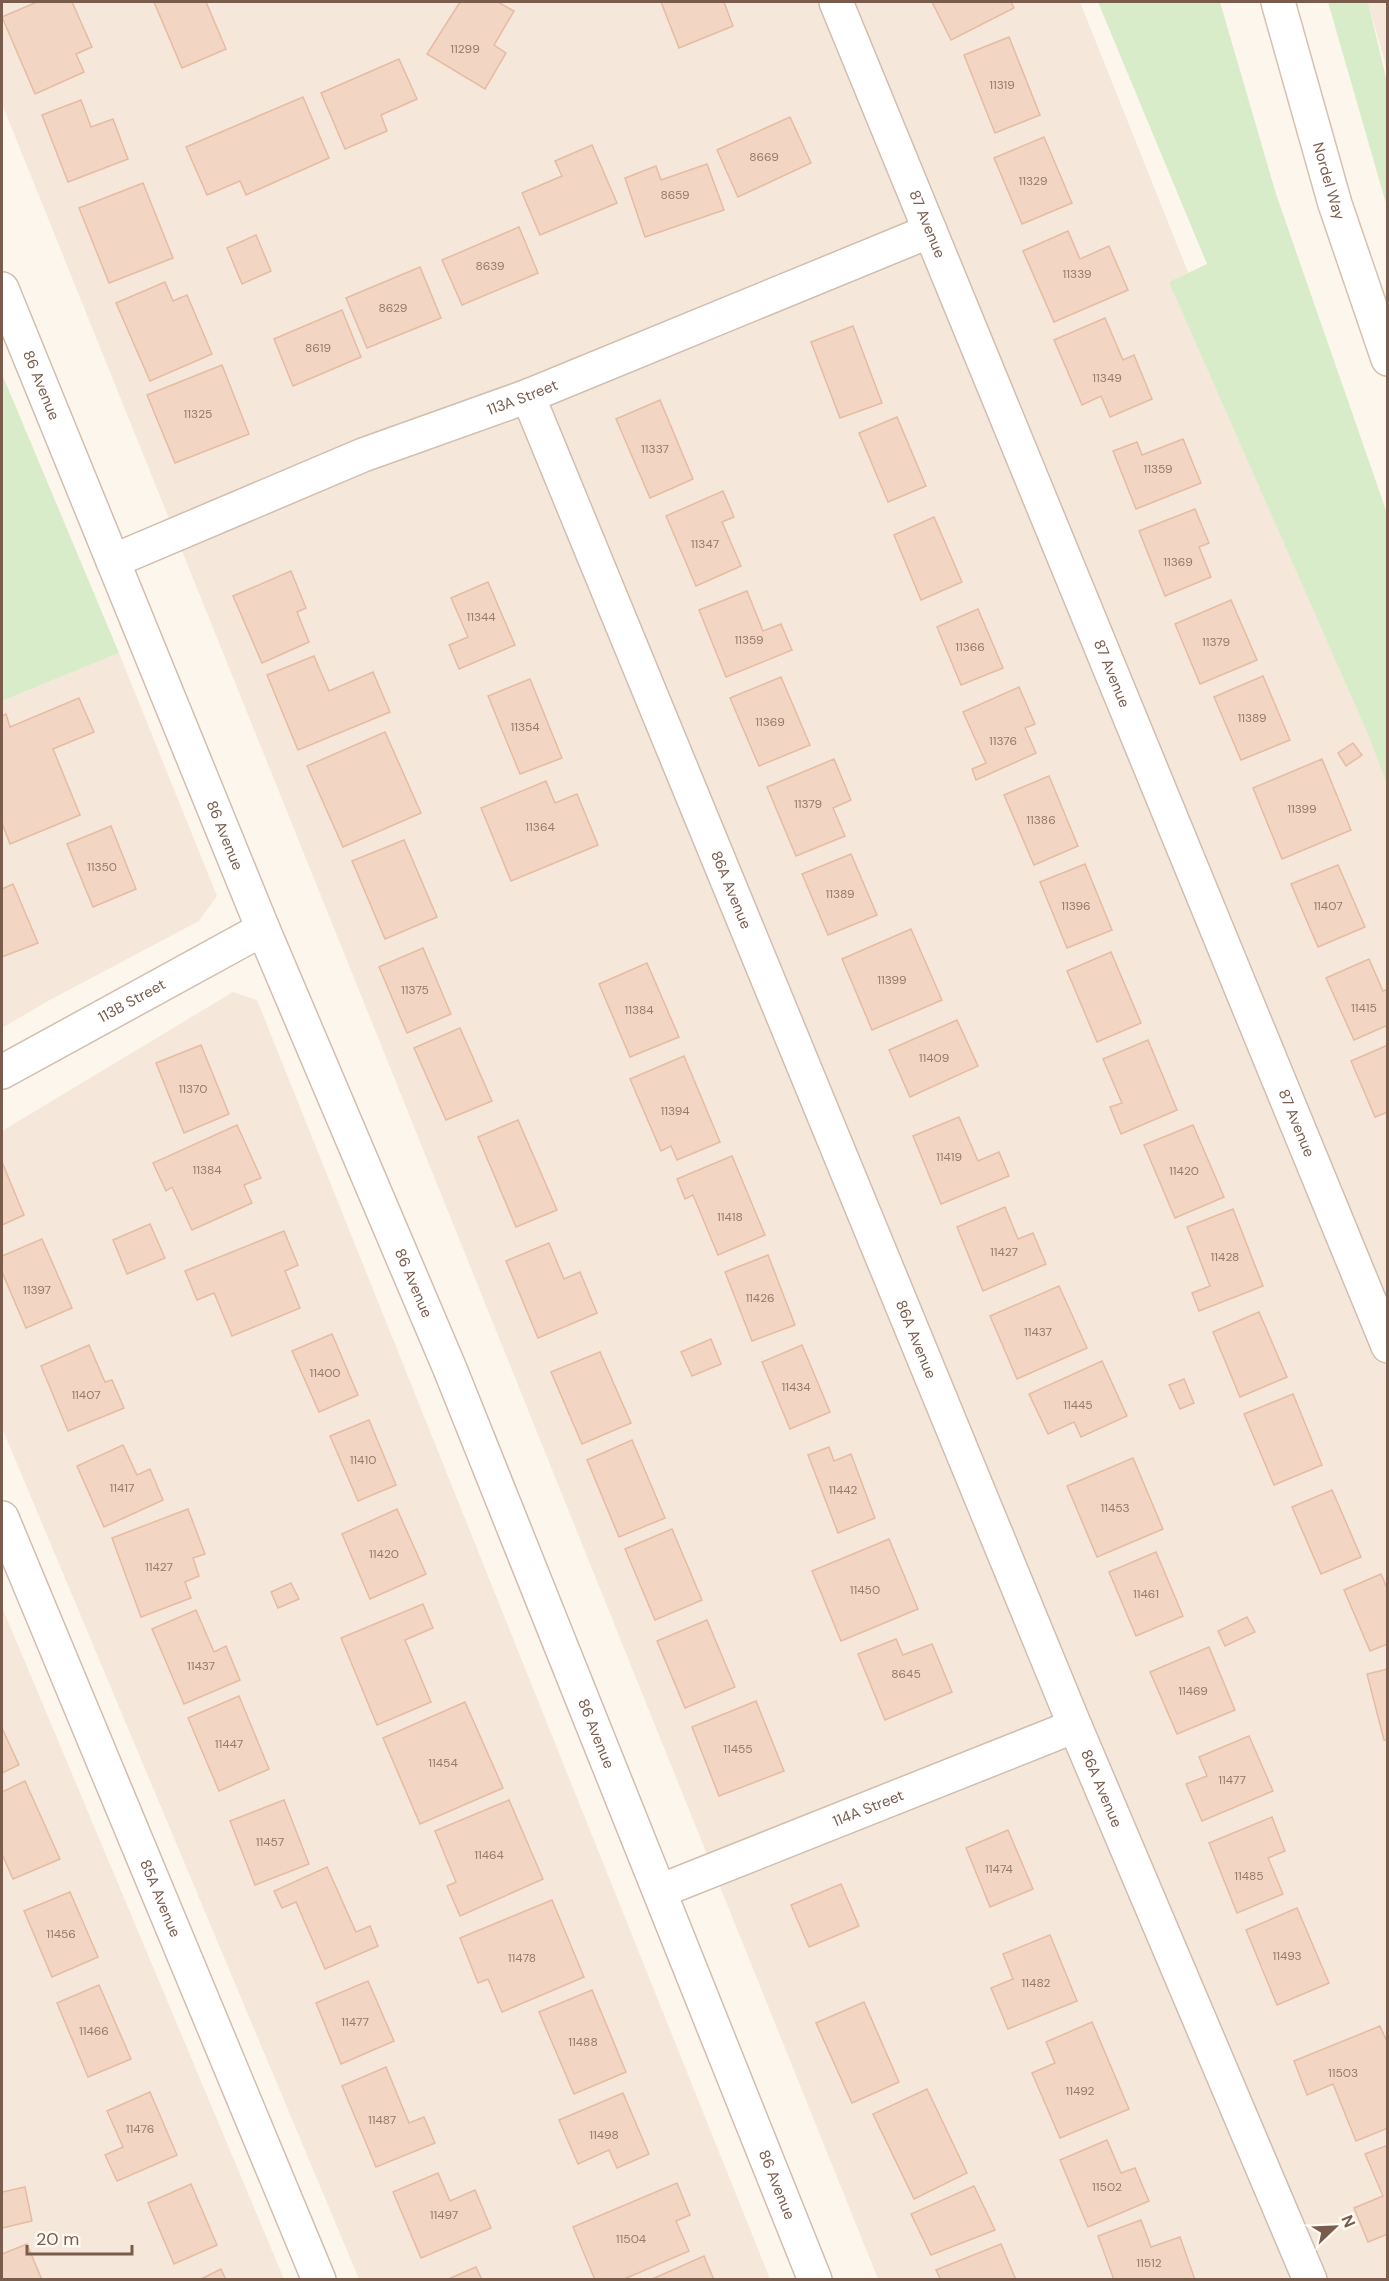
<svg xmlns="http://www.w3.org/2000/svg" width="1389" height="2281" font-family="'DM Sans',sans-serif">
<rect width="100%" height="100%" fill="#fdf6ec"/>
<g fill="#f5e8da">
<polygon points="2,2 1080,2 1387,770 1387,2279 878,2279 2,104"/>
<polygon points="1368,2 1387,2 1387,71"/>
<polygon points="119,653 217,896 199,921 48,1001 2,1028 2,701"/>
<polygon points="233,992 257,1000 770,2279 359,2279 2,1428 2,1131"/>
<polygon points="2,1607 284,2279 2,2279"/>
</g>
<g fill="#d8ecc9">
<polygon points="1098,2 1220,2 1276,194 1387,513 1387,784 1368,734 1169,282 1207,264"/>
<polygon points="1328,2 1368,2 1387,82 1387,207"/>
<polygon points="2,374 119,653 2,701"/>
</g>
<g fill="#f3d5c3" stroke="#e6bba3" stroke-width="1.5">
<polygon points="37,2 72,2 92,47 76,54 84,72 35,94 2,17"/>
<polygon points="154,2 206,2 226,49 182,68"/>
<polygon points="460,2 498,2 514,11 494,45 506,53 485,89 427,54"/>
<polygon points="661,2 724,2 733,26 679,48"/>
<polygon points="932,2 1011,2 1014,8 951,40"/>
<polygon points="1009,37 1040,115 995,133 964,55"/>
<polygon points="399,59 417,99 381,115 387,131 345,149 321,93"/>
<polygon points="303,97 329,158 246,195 240,181 207,195 186,147"/>
<polygon points="81,100 91,127 113,119 128,159 68,182 42,115"/>
<polygon points="790,117 811,163 738,197 717,150"/>
<polygon points="1044,137 1072,203 1022,224 994,158"/>
<polygon points="592,145 617,203 540,235 522,193 562,176 555,161"/>
<polygon points="707,164 724,210 645,237 625,178 656,166 661,180"/>
<polygon points="143,183 173,258 109,283 79,208"/>
<polygon points="519,227 538,273 462,305 442,260"/>
<polygon points="1068,231 1080,259 1109,246 1128,290 1054,322 1023,251"/>
<polygon points="256,235 271,271 242,284 227,248"/>
<polygon points="420,267 441,318 367,348 346,298"/>
<polygon points="165,282 173,301 187,295 212,354 150,381 116,303"/>
<polygon points="342,310 361,357 293,386 274,339"/>
<polygon points="1105,318 1123,360 1134,355 1152,399 1110,417 1101,396 1082,405 1054,340"/>
<polygon points="853,326 882,403 840,418 811,342"/>
<polygon points="222,365 249,434 175,463 147,395"/>
<polygon points="660,400 693,479 650,498 616,419"/>
<polygon points="897,417 926,486 888,502 859,433"/>
<polygon points="1183,439 1201,483 1136,509 1113,451 1137,442 1142,455"/>
<polygon points="723,491 734,517 722,522 741,566 696,586 666,516"/>
<polygon points="1195,509 1209,543 1199,547 1211,577 1165,596 1139,531"/>
<polygon points="934,517 962,582 921,600 894,535"/>
<polygon points="291,571 306,608 297,612 309,642 262,663 233,596"/>
<polygon points="488,582 515,645 459,669 449,645 468,637 451,598"/>
<polygon points="747,591 763,631 781,624 792,650 726,677 699,610"/>
<polygon points="1231,600 1257,660 1200,684 1175,624"/>
<polygon points="978,609 1003,668 961,685 937,627"/>
<polygon points="314,656 329,691 373,672 390,712 298,750 267,675"/>
<polygon points="1263,676 1290,740 1241,760 1214,697"/>
<polygon points="781,677 810,745 759,766 730,698"/>
<polygon points="530,679 562,758 520,774 488,696"/>
<polygon points="1019,687 1035,724 1025,728 1036,753 976,780 972,769 986,763 963,712"/>
<polygon points="79,698 94,732 53,749 80,815 10,844 2,823 2,716 6,714 10,727"/>
<polygon points="385,732 421,813 343,847 307,766"/>
<polygon points="1353,743 1362,755 1346,766 1338,753"/>
<polygon points="834,759 851,800 833,808 845,836 796,856 767,787"/>
<polygon points="1322,759 1351,830 1282,859 1253,788"/>
<polygon points="1049,776 1078,846 1034,865 1004,795"/>
<polygon points="546,781 555,803 577,794 598,845 511,881 481,808"/>
<polygon points="111,826 136,889 93,907 67,844"/>
<polygon points="404,840 437,917 385,939 352,861"/>
<polygon points="851,854 877,915 828,935 802,874"/>
<polygon points="1085,864 1112,930 1067,948 1040,882"/>
<polygon points="1338,865 1365,927 1318,947 1291,884"/>
<polygon points="13,884 38,943 2,957 2,889"/>
<polygon points="911,929 942,1000 872,1030 842,959"/>
<polygon points="423,948 451,1014 407,1033 379,967"/>
<polygon points="1111,952 1141,1023 1097,1042 1067,971"/>
<polygon points="1369,959 1383,991 1388,989 1388,1025 1354,1040 1326,978"/>
<polygon points="647,963 679,1037 630,1057 599,984"/>
<polygon points="957,1020 978,1066 910,1097 889,1050"/>
<polygon points="460,1028 492,1101 446,1120 414,1048"/>
<polygon points="1148,1040 1177,1110 1121,1134 1110,1107 1122,1103 1103,1059"/>
<polygon points="201,1045 229,1114 184,1133 156,1063"/>
<polygon points="1388,1045 1388,1112 1375,1117 1351,1061"/>
<polygon points="684,1056 720,1142 677,1160 671,1146 661,1151 630,1079"/>
<polygon points="959,1117 978,1161 999,1152 1009,1176 941,1204 913,1136"/>
<polygon points="518,1120 557,1210 516,1227 478,1137"/>
<polygon points="237,1125 261,1178 244,1185 252,1203 192,1230 172,1187 166,1191 153,1163"/>
<polygon points="1193,1125 1224,1197 1175,1218 1144,1145"/>
<polygon points="732,1156 765,1235 718,1255 693,1195 685,1199 677,1179"/>
<polygon points="2,1162 24,1215 2,1225"/>
<polygon points="1005,1207 1018,1239 1033,1233 1046,1264 983,1291 957,1227"/>
<polygon points="1233,1209 1263,1286 1199,1311 1192,1293 1210,1286 1187,1227"/>
<polygon points="150,1224 165,1258 127,1274 113,1240"/>
<polygon points="284,1231 298,1265 285,1271 300,1308 232,1336 214,1293 197,1300 185,1271"/>
<polygon points="42,1239 72,1308 26,1328 2,1272 2,1256"/>
<polygon points="549,1243 564,1279 580,1272 597,1313 538,1338 506,1261"/>
<polygon points="768,1255 795,1325 752,1341 725,1272"/>
<polygon points="1059,1286 1087,1348 1017,1379 990,1316"/>
<polygon points="1259,1312 1287,1377 1240,1397 1213,1332"/>
<polygon points="332,1334 358,1395 319,1412 292,1351"/>
<polygon points="711,1339 721,1364 692,1376 681,1352"/>
<polygon points="89,1345 105,1382 112,1380 124,1408 68,1431 41,1366"/>
<polygon points="802,1345 830,1412 790,1429 762,1362"/>
<polygon points="600,1352 631,1423 582,1444 551,1372"/>
<polygon points="1102,1361 1127,1416 1081,1437 1074,1422 1048,1434 1029,1394"/>
<polygon points="1184,1379 1194,1403 1180,1409 1169,1385"/>
<polygon points="1293,1394 1322,1465 1274,1485 1244,1414"/>
<polygon points="369,1420 396,1485 358,1501 330,1436"/>
<polygon points="632,1440 665,1518 619,1537 587,1460"/>
<polygon points="123,1445 137,1475 150,1469 163,1500 104,1527 77,1466"/>
<polygon points="829,1447 834,1461 851,1454 875,1518 838,1533 808,1455"/>
<polygon points="1133,1458 1163,1529 1097,1557 1067,1486"/>
<polygon points="1332,1490 1361,1557 1321,1574 1292,1507"/>
<polygon points="188,1509 205,1554 193,1558 199,1576 185,1582 191,1598 141,1617 112,1538"/>
<polygon points="397,1509 426,1574 370,1599 342,1534"/>
<polygon points="672,1529 702,1600 655,1620 625,1549"/>
<polygon points="889,1539 918,1609 841,1641 812,1571"/>
<polygon points="1156,1552 1183,1616 1136,1636 1109,1572"/>
<polygon points="1381,1574 1388,1590 1388,1644 1370,1651 1344,1590"/>
<polygon points="291,1583 299,1599 278,1608 271,1592"/>
<polygon points="423,1604 433,1628 405,1640 431,1702 377,1725 341,1638"/>
<polygon points="196,1610 214,1652 226,1646 240,1680 184,1704 152,1629"/>
<polygon points="1247,1617 1255,1632 1225,1646 1218,1631"/>
<polygon points="707,1620 735,1687 685,1708 657,1641"/>
<polygon points="896,1639 903,1655 932,1644 952,1692 885,1720 858,1654"/>
<polygon points="1209,1647 1235,1710 1177,1734 1150,1672"/>
<polygon points="1388,1669 1388,1740 1384,1740 1367,1674"/>
<polygon points="239,1696 269,1769 219,1791 188,1718"/>
<polygon points="756,1701 784,1771 719,1796 692,1727"/>
<polygon points="465,1702 503,1788 420,1824 383,1738"/>
<polygon points="2,1728 19,1765 2,1773"/>
<polygon points="1249,1736 1273,1791 1202,1821 1186,1784 1207,1776 1199,1757"/>
<polygon points="25,1781 60,1859 13,1879 2,1854 2,1792"/>
<polygon points="284,1800 309,1864 255,1885 230,1821"/>
<polygon points="509,1800 543,1879 460,1916 447,1886 456,1882 435,1831"/>
<polygon points="1272,1817 1285,1851 1268,1858 1283,1894 1237,1913 1209,1843"/>
<polygon points="1008,1830 1033,1889 990,1907 966,1848"/>
<polygon points="327,1867 356,1932 370,1926 378,1946 325,1969 296,1902 282,1908 274,1891"/>
<polygon points="841,1884 859,1926 809,1947 791,1905"/>
<polygon points="70,1892 98,1957 52,1977 24,1911"/>
<polygon points="552,1900 584,1977 502,2012 488,1979 478,1983 460,1938"/>
<polygon points="1297,1908 1329,1983 1277,2005 1246,1930"/>
<polygon points="1050,1935 1077,2001 1008,2029 991,1988 1013,1979 1003,1954"/>
<polygon points="368,1981 394,2041 341,2064 316,2003"/>
<polygon points="99,1985 131,2059 88,2077 57,2003"/>
<polygon points="592,1990 626,2072 574,2094 539,2012"/>
<polygon points="864,2002 899,2082 852,2103 816,2023"/>
<polygon points="1092,2022 1129,2109 1060,2138 1032,2073 1055,2063 1046,2042"/>
<polygon points="1380,2026 1388,2044 1388,2128 1356,2141 1333,2084 1307,2095 1294,2061"/>
<polygon points="386,2067 409,2123 424,2117 435,2143 376,2167 342,2086"/>
<polygon points="927,2089 967,2173 914,2199 873,2114"/>
<polygon points="150,2092 177,2155 117,2181 105,2155 123,2147 107,2111"/>
<polygon points="623,2093 649,2154 617,2168 609,2150 578,2164 559,2120"/>
<polygon points="1107,2140 1121,2173 1135,2168 1149,2201 1088,2227 1060,2160"/>
<polygon points="1388,2145 1388,2234 1368,2242 1354,2208 1383,2196 1365,2154"/>
<polygon points="438,2173 450,2201 475,2190 491,2228 421,2258 393,2192"/>
<polygon points="677,2183 690,2215 676,2221 689,2251 622,2280 595,2280 573,2227"/>
<polygon points="191,2184 217,2245 174,2264 148,2203"/>
<polygon points="974,2186 995,2230 931,2255 911,2214"/>
<polygon points="25,2187 32,2221 2,2228 2,2192"/>
<polygon points="1141,2220 1151,2247 1180,2237 1195,2280 1114,2280 1098,2236"/>
<polygon points="27,2244 42,2280 2,2280 2,2254"/>
<polygon points="1001,2244 1016,2280 941,2280 936,2270"/>
<polygon points="704,2256 714,2280 650,2280"/>
<polygon points="476,2267 482,2280 446,2280"/>
<polygon points="221,2269 226,2280 199,2280"/>
</g>
<g fill="none" stroke-linecap="round" stroke-linejoin="round">
<g stroke="#d1beb0" stroke-width="36">
<g id="minor">
<path id="s1" d="M836,2l552,1344"/>
<path id="s2" d="M2,289l261,640 187,440 365,911"/>
<path id="s3" d="M528,396l547,1330 235,554"/>
<path id="s4" d="M113,561l250,-106 165,-59 402,-165"/>
<path id="s5" d="M2,1072l261,-143"/>
<path id="s6" d="M2,1518l317,762"/>
<path id="s7" d="M660,1891l415,-165"/>
</g>
</g>
<g stroke="#d6c0b0" stroke-width="36">
<g id="secondary">
<path id="s8" d="M1278,2l57,202 53,155"/>
</g>
</g>
<use href="#minor" stroke="#fff" stroke-width="33"/>
<use href="#secondary" stroke="#fff" stroke-width="33"/>
</g>
<g text-anchor="middle" stroke-width="6" stroke-linejoin="round" paint-order="stroke">
<g font-size="12" fill="#987a6a">
<text x="465" y="53">11299</text>
<text x="1002" y="89">11319</text>
<text x="764" y="161">8669</text>
<text x="1033" y="185">11329</text>
<text x="675" y="199">8659</text>
<text x="490" y="270">8639</text>
<text x="1077" y="278">11339</text>
<text x="393" y="312">8629</text>
<text x="318" y="352">8619</text>
<text x="1107" y="382">11349</text>
<text x="198" y="418">11325</text>
<text x="655" y="453">11337</text>
<text x="1158" y="473">11359</text>
<text x="705" y="548">11347</text>
<text x="1178" y="566">11369</text>
<text x="481" y="621">11344</text>
<text x="749" y="644">11359</text>
<text x="1216" y="646">11379</text>
<text x="970" y="651">11366</text>
<text x="1252" y="722">11389</text>
<text x="770" y="726">11369</text>
<text x="525" y="731">11354</text>
<text x="1003" y="745">11376</text>
<text x="808" y="808">11379</text>
<text x="1302" y="813">11399</text>
<text x="1041" y="824">11386</text>
<text x="540" y="831">11364</text>
<text x="102" y="871">11350</text>
<text x="840" y="898">11389</text>
<text x="1076" y="910">11396</text>
<text x="1328" y="910">11407</text>
<text x="892" y="984">11399</text>
<text x="415" y="994">11375</text>
<text x="1364" y="1012">11415</text>
<text x="639" y="1014">11384</text>
<text x="934" y="1062">11409</text>
<text x="193" y="1093">11370</text>
<text x="675" y="1115">11394</text>
<text x="949" y="1161">11419</text>
<text x="207" y="1174">11384</text>
<text x="1184" y="1175">11420</text>
<text x="730" y="1221">11418</text>
<text x="1004" y="1256">11427</text>
<text x="1225" y="1261">11428</text>
<text x="37" y="1294">11397</text>
<text x="760" y="1302">11426</text>
<text x="1038" y="1336">11437</text>
<text x="325" y="1377">11400</text>
<text x="796" y="1391">11434</text>
<text x="86" y="1399">11407</text>
<text x="1078" y="1409">11445</text>
<text x="363" y="1464">11410</text>
<text x="122" y="1492">11417</text>
<text x="843" y="1494">11442</text>
<text x="1115" y="1512">11453</text>
<text x="384" y="1558">11420</text>
<text x="159" y="1571">11427</text>
<text x="865" y="1594">11450</text>
<text x="1146" y="1598">11461</text>
<text x="201" y="1670">11437</text>
<text x="906" y="1678">8645</text>
<text x="1193" y="1695">11469</text>
<text x="229" y="1748">11447</text>
<text x="738" y="1753">11455</text>
<text x="443" y="1767">11454</text>
<text x="1232" y="1784">11477</text>
<text x="270" y="1846">11457</text>
<text x="489" y="1859">11464</text>
<text x="999" y="1873">11474</text>
<text x="1249" y="1880">11485</text>
<text x="61" y="1938">11456</text>
<text x="1287" y="1960">11493</text>
<text x="522" y="1962">11478</text>
<text x="1036" y="1987">11482</text>
<text x="355" y="2026">11477</text>
<text x="94" y="2035">11466</text>
<text x="583" y="2046">11488</text>
<text x="1343" y="2077">11503</text>
<text x="1080" y="2095">11492</text>
<text x="382" y="2124">11487</text>
<text x="140" y="2133">11476</text>
<text x="604" y="2139">11498</text>
<text x="1107" y="2191">11502</text>
<text x="444" y="2219">11497</text>
<text x="631" y="2243">11504</text>
<text x="1149" y="2267">11512</text>
</g>
<g font-size="15" fill="#7a5c4d" stroke="#fffaf3">
<text dy="5" stroke="none"><textPath href="#s8" startOffset="186">Nordel Way</textPath></text>
<text dy="5" stroke="none"><textPath href="#s1" startOffset="240">87 Avenue</textPath></text>
<text dy="5" stroke="none"><textPath href="#s2" startOffset="104">86 Avenue</textPath></text>
<text dy="5" stroke="none"><textPath href="#s4" startOffset="441">113A Street</textPath></text>
<text dy="5" stroke="none"><textPath href="#s1" startOffset="726">87 Avenue</textPath></text>
<text dy="5" stroke="none"><textPath href="#s2" startOffset="590">86 Avenue</textPath></text>
<text dy="5" stroke="none"><textPath href="#s3" startOffset="534">86A Avenue</textPath></text>
<text dy="5" stroke="none"><textPath href="#s5" startOffset="148">113B Street</textPath></text>
<text dy="5" stroke="none"><textPath href="#s1" startOffset="1212">87 Avenue</textPath></text>
<text dy="5" stroke="none"><textPath href="#s2" startOffset="1076">86 Avenue</textPath></text>
<text dy="5" stroke="none"><textPath href="#s3" startOffset="1020">86A Avenue</textPath></text>
<text dy="5" stroke="none"><textPath href="#s2" startOffset="1562">86 Avenue</textPath></text>
<text dy="5" stroke="none"><textPath href="#s3" startOffset="1506">86A Avenue</textPath></text>
<text dy="5" stroke="none"><textPath href="#s7" startOffset="224">114A Street</textPath></text>
<text dy="5" stroke="none"><textPath href="#s6" startOffset="412">85A Avenue</textPath></text>
<text dy="5" stroke="none"><textPath href="#s2" startOffset="2048">86 Avenue</textPath></text>
</g>
</g>
<rect width="1389" height="2281" fill="none" stroke="#7a5c4d" stroke-width="6"/>
<g transform="translate(1335 2227) rotate(67)" stroke="#fffaf3" stroke-width="4.5" paint-order="stroke">
<path d="M0-4.5L10 22L0 15L-10 22Z" fill="#7a5c4d"/>
<text y="-9" font-size="16" font-weight="bold" text-anchor="middle" fill="#7a5c4d">N</text>
</g>
<path d="M27 2245v9h105v-9" fill="none" stroke="#7a5c4d" stroke-width="3"/>
<text x="36" y="2245" font-size="18" fill="#7a5c4d" stroke="#fffaf3" stroke-width="4.5" paint-order="stroke">20 m</text>
</svg>
